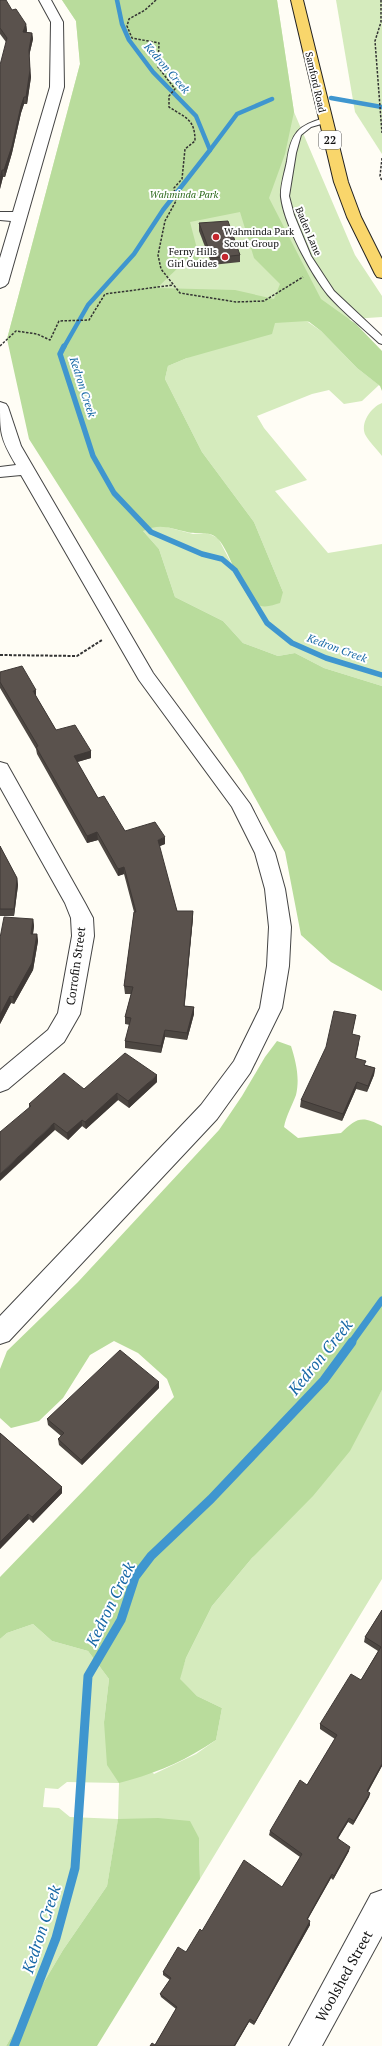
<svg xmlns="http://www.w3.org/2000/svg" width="382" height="2046" font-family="'PT Serif',serif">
<rect width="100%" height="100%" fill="#fffdf5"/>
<g fill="#d5ebbd" fill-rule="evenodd">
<polygon points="62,0 277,0 294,112 355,255 382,296 382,317 308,322 321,331 357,368 379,385 362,401 344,404 329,390 312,394 257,416 264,428 307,480 275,491 328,553 382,544 382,686 324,668 295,653 278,656 243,643 223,621 175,597 159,549 142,530 159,525 193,534 207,533 218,538 249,597 283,592 254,522 202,452 165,379 168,366 187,358 7,339 80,64 76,21"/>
<polygon points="336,0 382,0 382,154 355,112"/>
<path d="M382,403v53c-5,-7 -12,-13 -16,-20 -7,-12 5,-29 16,-33z"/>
<path d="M382,1390v189l-182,300 -1,-41 -81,-18 -11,66 -44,64 -57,96h-6v-407l7,-6 26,-9 19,17 36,10 21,28 -5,43 50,52 42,-20 20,-14 6,-32 -25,-12 -18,-17 7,-21 26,-52 40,-48 124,-158zM67,1782l52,1 -1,36 -48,-2 -11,-9 -16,-1 2,-19 13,1z"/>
</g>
<g fill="#b9dc9c" fill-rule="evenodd">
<path d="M62,0h215l17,112 -9,42 -16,44 52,101 35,25 26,27v40l-2,-5 -23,-18 -36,-37 -13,-10 -33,2 -3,11 -85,24 -19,8 -3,13 37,73 52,70 29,70 -3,11c-7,2 -16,6 -24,1 -15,-8 -25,-52 -38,-65 -8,-9 -21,-4 -31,-7 -18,-4 -27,-9 -44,-1l16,18 16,48 48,24 20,22 35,13 17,-3 29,15 58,18v305l-51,-29 -30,-27 -16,-83 -43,-78 -213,-335 -22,-100 73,-275 -4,-43zM240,212l14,46 26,26 -6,15 -39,-9 -78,-2 25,-24h19l-11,-42z"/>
<path d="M277,1041l14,5c5,16 9,32 5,49 -4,11 -10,21 -12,32l14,11 43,-5c15,-15 21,-18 41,-7v264l-32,61 -37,45 -61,62 -40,48 -26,52 -6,21 17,17 25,12 -6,32c-33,22 -59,33 -97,43l-12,-18 -3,-43 5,-43 -21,-28 -36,-10 -19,-17 -26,9 -7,6v-62l174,-180 -7,-18 -29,-26 -24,-12 -24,14 -27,43 -24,23 -28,7 -11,-10v-49l7,-18 71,-69 141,-152 23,-34 23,-39z"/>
<polygon points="158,1818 190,1821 199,1838 200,1879 97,2046 6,2046 63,1950 107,1886 118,1819"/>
</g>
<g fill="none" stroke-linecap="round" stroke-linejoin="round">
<g stroke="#3f96cf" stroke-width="4.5">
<polyline points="331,98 382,107"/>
<polyline points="210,150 237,114 272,99"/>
<polyline points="64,347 88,305 134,254 163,210 210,150 196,116 153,72 129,40 122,24 117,0"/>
</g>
<polyline stroke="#3f96cf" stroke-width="5.5" points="64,346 60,354 93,456 114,493 151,532 202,554 222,559 235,570 267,623 292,643 326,658 382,675"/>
<polyline stroke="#3f96cf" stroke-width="7" points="351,1343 382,1300"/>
<polyline stroke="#3f96cf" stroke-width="9" points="14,2046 56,1938 75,1868 88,1676 121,1620 135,1577 151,1556 211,1499 324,1380 352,1342"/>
<g stroke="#444" stroke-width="2">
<path id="lane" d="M325,118l4,2 -1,2 -17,5 -10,8 -5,18 -7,43 5,19 17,41 23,35 48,45v8l-3,-1c-17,-16 -36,-31 -51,-48 -17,-21 -44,-71 -47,-98 -1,-11 4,-25 6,-36 4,-28 11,-36 38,-43z"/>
</g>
<g stroke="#444" stroke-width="2">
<g id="street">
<polygon points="39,0 51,0 63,22 64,87 8,283 5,286 0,288 0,258 11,221 0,220 0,212 13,212 50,87 51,22"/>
<path d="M0,402l6,2 2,3 13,39 132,227 97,131 25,49 10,36 6,38 -2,39 -7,42 -32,65 -33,46 -208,222 -9,3v-28l201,-211 33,-44 26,-53 7,-42 2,-39 -4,-38 -10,-36 -23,-46 -93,-127 -118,-205 -21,2v-10l16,-2c-16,-27 -16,-32 -16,-63z"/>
<polygon points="0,762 7,764 85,903 93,918 94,936 80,1014 64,1042 8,1089 0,1092 0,1070 48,1030 58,1013 72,936 71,918 65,903 0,787"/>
<polygon points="382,1890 382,1936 322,2046 289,2046 371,1894"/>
</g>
</g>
<g stroke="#222" stroke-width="2">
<polygon id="primary" points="291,0 303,0 348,182 361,217 382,259 382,278 377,277 375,274 347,217 334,182"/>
</g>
<g stroke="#333" stroke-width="1.5" stroke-dasharray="2.5 1.5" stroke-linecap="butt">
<path d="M156,0l-11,10 -16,9 -2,7 5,12 27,5 -1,24 17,22 -6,7v11c17,11 26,12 26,34l-10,8 -3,30 -8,9 2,13 -11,20 -7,34 3,14 19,24 56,9 28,-1 39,-24"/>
<polyline points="381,0 381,22 375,41 382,133"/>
<polyline points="382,158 380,176 382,181"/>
<polyline points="0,346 16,331 37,334 50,340 59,321 89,320 105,294 173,285"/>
</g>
<polyline stroke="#333" stroke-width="2" stroke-dasharray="3 1.5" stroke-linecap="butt" points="0,655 77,656 102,640"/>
<use href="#lane" fill="#fff" fill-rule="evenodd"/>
<use href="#street" fill="#fff" fill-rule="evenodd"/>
<use href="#primary" fill="#f9d66b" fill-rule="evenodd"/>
</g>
<g fill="#4d4742">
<polygon points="0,0 12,10 26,24 27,31 26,32 32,33 33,39 29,56 31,77 27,104 24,104 21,113 12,153 5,177 3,177 0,189 6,42 0,34"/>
<polygon points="199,223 240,255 240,262 212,265 199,231"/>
<polygon points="0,672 36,696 56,730 91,751 91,758 77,762 98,798 125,831 165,844 159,846 177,911 193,911 193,918 184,1006 194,1007 194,1014 187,1040 165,1037 161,1053 125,1048 125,1041 130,1025 125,1024 125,1017 131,994 125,994 124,986 134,912 124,874 118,876 98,840 87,843 37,754 36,749 0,688"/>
<polygon points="0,846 17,878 18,885 14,916 0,916"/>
<polygon points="33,919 34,926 33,934 37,934 38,941 33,970 14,1004 11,1003 0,1024 0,938"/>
<polygon points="356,1015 352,1034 359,1043 356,1058 365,1065 375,1068 374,1075 367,1092 356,1089 342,1121 300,1107 301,1100"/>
<polygon points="157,1082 129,1108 118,1100 86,1129 82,1126 68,1140 55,1130 29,1108 29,1104 84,1089"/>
<polygon points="159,1388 82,1465 59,1445 58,1439 61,1436 48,1425 47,1419"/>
<polygon points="0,1433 62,1487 62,1493 33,1523 29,1519 0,1549"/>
<polygon points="382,1610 382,1766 368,1792 370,1793 369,1797 353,1825 348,1822 338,1838 349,1851 333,1880 331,1878 308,1919 310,1925 254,2025 249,2022 235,2046 150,2046 155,2045 176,2009 161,1997 160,1994 170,1980 163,1975 163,1972 186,1952 202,1931 282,1887 300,1857 269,1835 270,1831 307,1785 335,1739 320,1729 320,1724 361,1680 378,1651 364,1642 365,1637"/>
</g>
<g fill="#3f3936">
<polygon points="26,24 27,31 24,39 23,32"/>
<polygon points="32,33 33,39 29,56 29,50"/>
<polygon points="30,70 31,77 27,104 26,97"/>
<polygon points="24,97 24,104 21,113 12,153 5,177 4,170 21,106"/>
<polygon points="2,170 3,177 0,189 0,179"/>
<polygon points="36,690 36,697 33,691"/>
<polygon points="91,751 91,758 74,763 74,756"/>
<polygon points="97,832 98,840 87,843 87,836"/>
<polygon points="165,837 165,844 158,847 158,840"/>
<polygon points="124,867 124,874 118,876 118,869"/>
<polygon points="17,878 18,885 14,916 14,909"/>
<polygon points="193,911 193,918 184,1013 184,1006"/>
<polygon points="33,919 34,926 32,941 31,934"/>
<polygon points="37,934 38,941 33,970 14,1004 13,997"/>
<polygon points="10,996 11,1003 0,1024 0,1015"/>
<polygon points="194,1007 194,1014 187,1040 187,1033"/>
<polygon points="165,1030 165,1037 161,1053 161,1046"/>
<polygon points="375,1068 374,1075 367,1092 368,1086"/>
<polygon points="157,1075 157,1082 129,1108 128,1101"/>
<polygon points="357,1082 356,1089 342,1121 343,1114"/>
<polygon points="117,1093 118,1100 86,1129 85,1122"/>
<polygon points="82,1120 82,1126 68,1140 67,1133"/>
<polygon points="54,1123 55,1130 0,1181 0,1174"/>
<polygon points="159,1382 159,1388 82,1465 81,1460"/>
<polygon points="62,1487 62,1493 33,1523 32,1517"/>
<polygon points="28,1514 29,1519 0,1549 0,1542"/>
<polygon points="382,1764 382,1766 366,1795 367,1791"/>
<polygon points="370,1793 369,1797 353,1825 354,1821"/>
<polygon points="349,1818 348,1822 336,1842 337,1838"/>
<polygon points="350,1847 349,1851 333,1880 334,1876"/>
<polygon points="332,1874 331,1878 306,1922 307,1919"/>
<polygon points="310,1921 310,1925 254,2025 255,2022"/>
<polygon points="250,2019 249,2022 235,2046 234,2046"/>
</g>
<g fill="#5a524d" stroke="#3f3936">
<polygon points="0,0 6,0 12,10 16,9 26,24 23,32 32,33 29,50 30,70 26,97 24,97 21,106 12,146 4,170 2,170 0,179 0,65 7,38 0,28"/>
<polygon points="228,221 240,255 212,258 199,223"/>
<polygon points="22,666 36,690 33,691 56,730 75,725 91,751 74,756 98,798 104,796 125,831 155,822 165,837 158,840 177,911 193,911 184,1006 194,1007 187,1033 165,1030 161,1046 125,1041 131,1018 125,1017 133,987 124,986 134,912 136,912 124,867 118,869 97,832 87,836 36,747 38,746 0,682 0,672"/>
<polygon points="0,846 17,878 14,909 0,909"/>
<polygon points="4,917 33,919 31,934 37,934 32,963 13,997 10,996 0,1015 0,938"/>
<polygon points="334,1011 356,1015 352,1034 360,1036 355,1058 366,1061 364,1065 375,1068 368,1086 357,1082 343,1114 301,1100 326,1047"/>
<polygon points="125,1053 157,1075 128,1101 117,1093 85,1122 82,1120 67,1133 54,1123 0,1174 0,1132 31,1106 29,1104 64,1073 84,1089"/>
<polygon points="120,1350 159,1382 81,1460 58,1439 64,1433 47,1419"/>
<polygon points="0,1433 62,1487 32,1517 28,1514 0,1542"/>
<polygon points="382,1610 382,1764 367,1791 370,1793 354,1821 349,1818 337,1838 350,1847 334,1876 332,1874 307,1919 310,1921 255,2022 250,2019 234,2046 150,2046 152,2043 155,2045 177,2007 160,1994 171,1978 163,1972 178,1947 186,1952 200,1929 202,1931 244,1860 282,1887 302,1854 270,1831 300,1780 307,1785 337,1735 320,1724 351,1674 361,1680 381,1647 365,1637"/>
</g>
<g fill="#c4262e" stroke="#fff" stroke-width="1.5">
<circle cx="216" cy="237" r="4"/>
<circle cx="225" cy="257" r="4"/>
</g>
<g text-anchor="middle" stroke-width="4" stroke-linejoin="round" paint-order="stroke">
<g font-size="10" fill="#111" stroke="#fff">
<text transform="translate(316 82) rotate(77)" y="4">Samford Road</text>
<text transform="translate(309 231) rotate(67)" y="4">Baden Lane</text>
</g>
<g font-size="10" font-style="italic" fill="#2f6b1f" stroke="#fff">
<text x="184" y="198">Wahminda Park</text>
</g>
<g font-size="10" fill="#111" stroke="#fff" text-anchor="start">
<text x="224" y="235">Wahminda Park<tspan x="224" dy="12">Scout Group</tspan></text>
<text x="217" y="255" text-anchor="end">Ferny Hills<tspan x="217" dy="12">Girl Guides</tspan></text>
</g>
<g font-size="11" font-style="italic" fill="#1768a6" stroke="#fff">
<text transform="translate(167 68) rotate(49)" y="4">Kedron Creek</text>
<text transform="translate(83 387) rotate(72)" y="4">Kedron Creek</text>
<text transform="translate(337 648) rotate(20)" y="4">Kedron Creek</text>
</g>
<rect fill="#fff" stroke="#585858" stroke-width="1" x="319" y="131" width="22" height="18" rx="3"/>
<g font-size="11" font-weight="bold" fill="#111">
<text x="330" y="144">22</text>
</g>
<g font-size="12" fill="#111" stroke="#fff">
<text transform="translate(76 966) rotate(-82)" y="4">Corrofin Street</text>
</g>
<g font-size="14" fill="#111" stroke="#fff">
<text transform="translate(344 1976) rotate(-61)" y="5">Woolshed Street</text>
</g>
<g font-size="16" font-style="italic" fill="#1768a6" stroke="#fff">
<text transform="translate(320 1357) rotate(-51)" y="6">Kedron Creek</text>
<text transform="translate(110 1604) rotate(-64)" y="6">Kedron Creek</text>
<text transform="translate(41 1929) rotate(-72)" y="6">Kedron Creek</text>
</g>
</g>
</svg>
